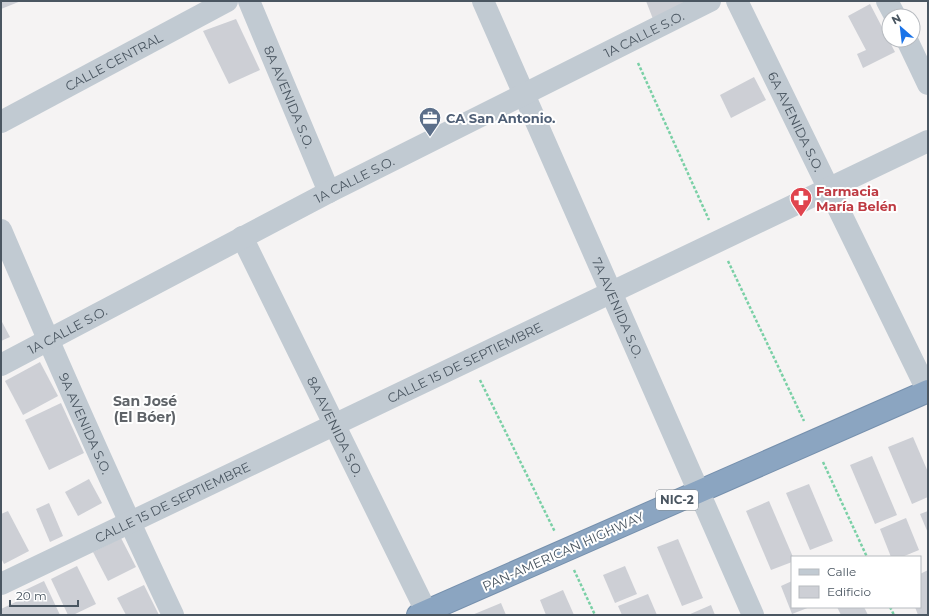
<svg xmlns="http://www.w3.org/2000/svg" width="929" height="616" font-family="Montserrat,sans-serif">
<rect width="100%" height="100%" fill="#f5f3f3"/>
<g fill="#cdcfd5">
<polygon points="1,1 21,1 1,9"/>
<polygon points="646,1 689,1 653,19"/>
<polygon points="870,4 895,52 863,68 857,54 866,50 848,16"/>
<polygon points="236,19 260,70 229,84 203,31"/>
<polygon points="754,77 766,100 731,118 720,95"/>
<polygon points="1,320 10,337 1,341"/>
<polygon points="40,362 58,396 23,415 5,381"/>
<polygon points="61,403 84,453 49,470 25,420"/>
<polygon points="913,437 928,472 928,497 912,504 888,447"/>
<polygon points="872,456 897,515 875,524 850,465"/>
<polygon points="89,479 102,503 78,516 65,492"/>
<polygon points="809,484 833,541 810,550 786,493"/>
<polygon points="769,501 793,557 792,562 771,570 746,511"/>
<polygon points="49,503 63,536 50,542 36,509"/>
<polygon points="8,511 29,551 4,564 1,558 1,514"/>
<polygon points="928,511 928,533 920,514"/>
<polygon points="906,518 919,550 902,557 891,557 880,529"/>
<polygon points="121,538 136,567 108,581 93,552"/>
<polygon points="678,539 703,598 682,606 657,547"/>
<polygon points="77,566 96,604 73,615 68,615 51,579"/>
<polygon points="625,566 637,594 615,603 603,575"/>
<polygon points="928,570 928,615 918,615 915,607 920,607 920,574"/>
<polygon points="44,581 60,615 1,615 1,609 26,597 23,591"/>
<polygon points="792,581 792,607 810,607 792,614 781,586"/>
<polygon points="144,585 159,615 126,615 117,598"/>
<polygon points="563,590 574,615 546,615 540,600"/>
<polygon points="648,594 657,615 622,615 618,606"/>
<polygon points="501,603 506,615 472,615"/>
<polygon points="711,605 715,615 688,615"/>
<polygon points="837,607 864,607 868,615 841,615"/>
</g>
<g fill="none" stroke-linecap="round" stroke-linejoin="round">
<g stroke="#7690ad" stroke-width="24">
<polyline id="highway" points="418,615 928,391"/>
</g>
<g stroke="#7ad0a6" stroke-width="2.5" stroke-dasharray="3 2" stroke-linecap="butt">
<polyline points="638,63 709,220"/>
<polyline points="728,261 804,421"/>
<polyline points="480,380 555,532"/>
<polyline points="823,462 867,557"/>
<polyline points="574,570 595,615"/>
<polyline points="890,607 894,615"/>
</g>
<g stroke="#c1cad2" stroke-width="22">
<path id="s1" d="M249,1l80,191"/>
<path id="s2" d="M483,1l270,614"/>
<path id="s3" d="M737,1l191,391"/>
<polyline points="887,1 895,16"/>
<polyline points="907,40 928,84"/>
<path id="s4" d="M1,122l226,-121"/>
<path id="s5" d="M1,230c55,129 112,258 172,385"/>
<path id="s6" d="M242,237l186,378"/>
<path id="s7" d="M1,365l328,-173 381,-191"/>
<path id="s8" d="M1,584l927,-443"/>
</g>
<use href="#highway" stroke="#8ba5c1" stroke-width="22"/>
</g>
<defs>
<g id="office-pin" transform="scale(1.15)"><path d="M0 17L-7.5 6A9.5 9.5 0 1 1 7.5 6Z" fill="#5c6f8a" stroke="#fff"/><path d="M-6-3h4V-5.5h4V-3h4V5H-6ZM-1-4.5V-3h2v-1.5ZM-6 0V1H6V0Z" fill="#fff"/></g>
<g id="pharmacy-pin" transform="scale(1.15)"><path d="M0 17L-7.5 6A9.5 9.5 0 1 1 7.5 6Z" fill="#e0444e" stroke="#fff"/><path d="M-2-6h4v4h4v4h-4v4h-4v-4h-4v-4h4Z" fill="#fff"/></g>
</defs>
<g fill-rule="evenodd">
<use href="#office-pin" x="430" y="118"/>
<use href="#pharmacy-pin" x="801" y="198"/>
</g>
<g text-anchor="middle" stroke-width="4" stroke-linejoin="round" paint-order="stroke">
<rect fill="#fff" stroke="#808990" stroke-width="1" x="656" y="490" width="42" height="20" rx="3"/>
<g font-size="12" font-weight="bold" fill="#4a5661">
<text x="677" y="504">NIC-2</text>
</g>
<g font-size="13" fill="#4a5661" stroke="#fff">
<text dy="5" stroke="none"><textPath href="#s7" startOffset="723">1A CALLE S.O.</textPath></text>
<text dy="5" stroke="none"><textPath href="#s4" startOffset="128">CALLE CENTRAL</textPath></text>
<text dy="5" stroke="none"><textPath href="#s1" startOffset="104">8A AVENIDA S.O.</textPath></text>
<text dy="5" stroke="none"><textPath href="#s3" startOffset="134">6A AVENIDA S.O.</textPath></text>
<text dy="5" stroke="none"><textPath href="#s7" startOffset="399">1A CALLE S.O.</textPath></text>
<text dy="5" stroke="none"><textPath href="#s2" startOffset="335">7A AVENIDA S.O.</textPath></text>
<text dy="5" stroke="none"><textPath href="#s7" startOffset="75">1A CALLE S.O.</textPath></text>
<text dy="5" stroke="none"><textPath href="#s8" startOffset="514">CALLE 15 DE SEPTIEMBRE</textPath></text>
<text dy="5" stroke="none"><textPath href="#s5" startOffset="211">9A AVENIDA S.O.</textPath></text>
<text dy="5" stroke="none"><textPath href="#s6" startOffset="211">8A AVENIDA S.O.</textPath></text>
<text dy="5" stroke="none"><textPath href="#s8" startOffset="190">CALLE 15 DE SEPTIEMBRE</textPath></text>
<text transform="translate(563 551) rotate(-24)" y="5">PAN-AMERICAN HIGHWAY</text>
</g>
<g font-size="13" font-weight="bold" fill="#4e5e75" stroke="#fff" text-anchor="start">
<text x="446" y="123">CA San Antonio.</text>
</g>
<g font-size="13" font-weight="bold" fill="#be3a42" stroke="#fff" text-anchor="start">
<text x="816" y="196">Farmacia<tspan x="816" dy="15">María Belén</tspan></text>
</g>
<g font-size="14" font-weight="bold" fill="#5f6368" stroke="#fff">
<text x="145" y="406">San José<tspan x="145" dy="16">(El Bóer)</tspan></text>
</g>
</g>
<rect width="929" height="616" fill="none" stroke="#4a5661" stroke-width="4"/>
<rect x="791" y="556" width="130" height="52" fill="#ffffff" stroke="#b7bbc0"/>
<rect x="799" y="569" width="20" height="6" fill="#c1cad2" stroke="#b7bbc0"/>
<text x="827" y="576" font-size="12" fill="#4a5661">Calle</text>
<rect x="799" y="586" width="20" height="12" fill="#cdcfd5" stroke="#b7bbc0"/>
<text x="827" y="596" font-size="12" fill="#4a5661">Edificio</text>
<g transform="translate(901 28) rotate(332)"><circle r="19" fill="#ffffff" stroke="#b7bbc0"/>
<path d="M0-3L7 15L0 10L-7 15Z" fill="#1a73e8"/>
<text y="-6" font-size="11" font-weight="bold" text-anchor="middle" fill="#4a5661">N</text>
</g>
<path d="M10 600v6h68v-6" fill="none" stroke="#4a5661" stroke-width="2"/>
<text x="16" y="600" font-size="12" fill="#4a5661" stroke="#ffffff" stroke-width="3" paint-order="stroke">20 m</text>
</svg>
